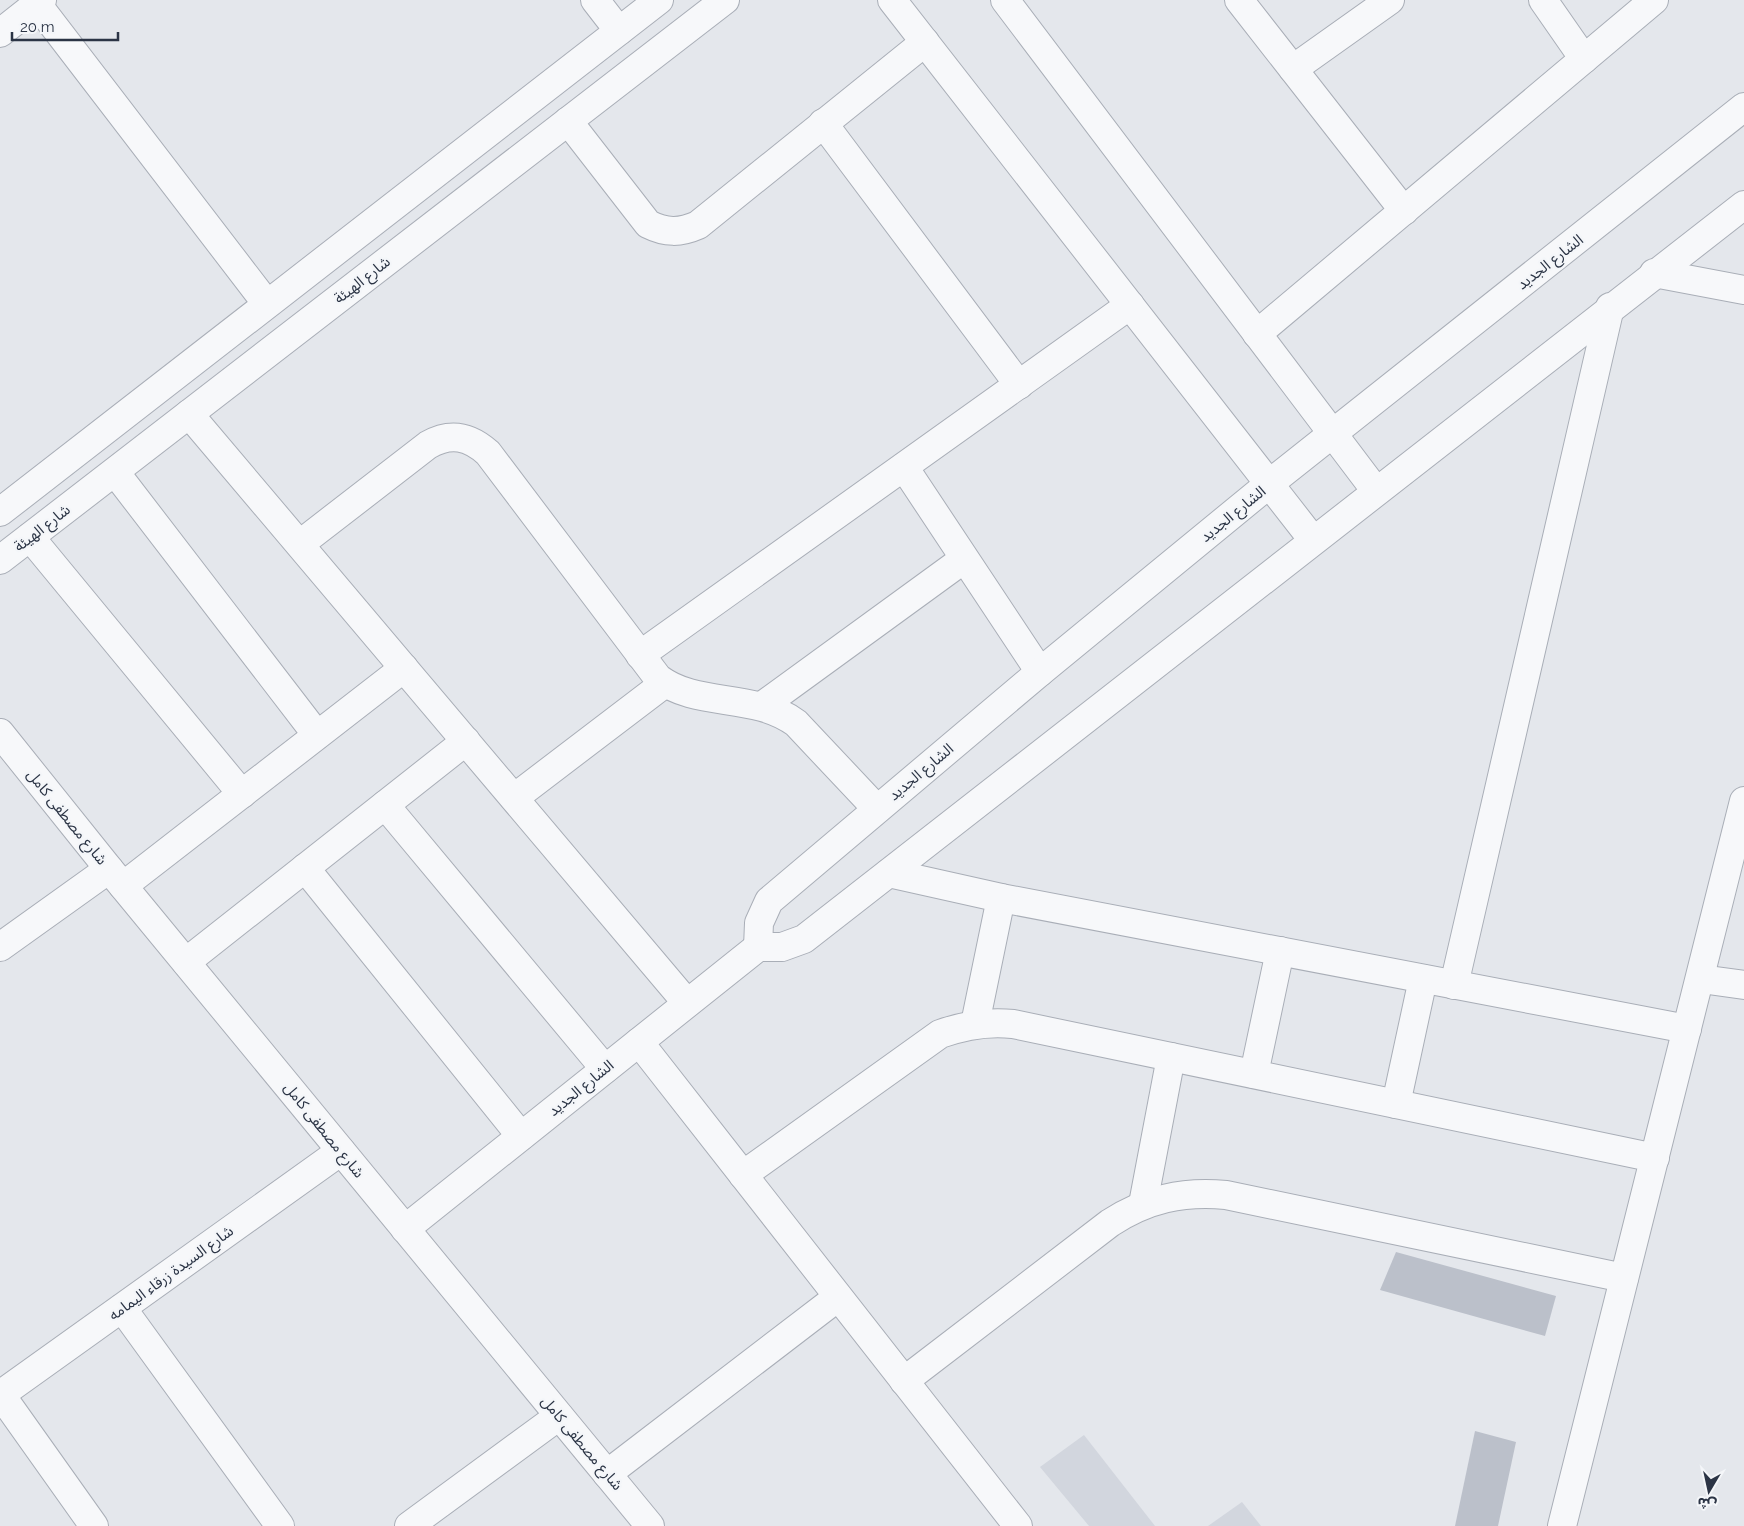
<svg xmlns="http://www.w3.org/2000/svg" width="1744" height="1526" font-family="Raleway,'Noto Sans Arabic',sans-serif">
<rect width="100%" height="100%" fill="#e4e7ec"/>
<g fill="#d2d6de">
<polygon points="1084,1435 1155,1526 1089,1526 1040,1467"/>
<polygon points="1242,1502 1261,1526 1208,1526"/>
</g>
<g fill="#bbc0ca">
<polygon points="1396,1252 1556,1296 1545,1336 1380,1290"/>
<polygon points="1475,1431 1516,1442 1498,1526 1455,1526"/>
</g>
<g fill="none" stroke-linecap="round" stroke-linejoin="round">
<g stroke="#a9aeb7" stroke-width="30">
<g id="minor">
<polyline points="595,0 619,31"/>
<polyline points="892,0 1313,540"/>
<polyline points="1005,0 1376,491"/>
<polyline points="1239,0 1404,211"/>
<polyline points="1543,0 1584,59"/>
<polyline points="37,4 267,304"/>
<polyline points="0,33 42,0"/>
<polyline points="1293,69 1390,0"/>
<path d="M568,121l80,103c18,9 32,9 50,1l227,-183"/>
<polyline points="823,123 1019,385"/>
<polyline points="1654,273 1744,290"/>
<polyline points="1257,334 1654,0"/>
<polyline points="189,414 687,1003"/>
<polyline points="904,467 1040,672"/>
<polyline points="115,472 317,735"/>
<polyline points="0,512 659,0"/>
<polyline points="30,537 242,794"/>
<path d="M300,544l128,-99c23,-13 41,-9 60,8l170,225c39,30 96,14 138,45l81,86"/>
<polyline points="0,560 725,0"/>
<polyline points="640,655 1130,305"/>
<polyline points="762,706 964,559"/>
<polyline points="0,733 109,869 650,1526"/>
<polyline points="514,798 665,683"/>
<polyline points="385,805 605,1069"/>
<polyline points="305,868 521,1136"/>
<polyline points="889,873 1001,898 1687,1029"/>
<polyline points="123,886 404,668"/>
<polyline points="0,947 109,869"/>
<polyline points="758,947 759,923 769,901 1040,672 1269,484 1744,107"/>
<polyline points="186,962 466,741"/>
<polyline points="1701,979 1744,985"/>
<polyline points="1454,985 1610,307"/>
<polyline points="975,1024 1001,898"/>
<polyline points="639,1042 1018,1526"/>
<polyline points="1254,1074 1280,951"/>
<polyline points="1396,1104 1423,979"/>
<path d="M743,1175l197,-141c25,-9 47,-13 73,-10l642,134"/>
<polyline points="1143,1204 1171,1057"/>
<polyline points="405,1229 758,947 782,947 804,939 1744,205"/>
<polyline points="122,1308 280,1526"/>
<path d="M904,1381l206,-158c37,-24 72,-32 116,-28l398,83"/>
<polyline points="0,1395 341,1151"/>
<polyline points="1,1395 94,1526"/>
<polyline points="607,1474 838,1297"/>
<polyline points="409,1526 559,1416"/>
<polyline points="1562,1526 1744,801"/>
</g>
</g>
<use href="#minor" stroke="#f7f8fa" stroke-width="28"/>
</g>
<g text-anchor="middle" stroke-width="4.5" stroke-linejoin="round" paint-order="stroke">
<g font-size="15" fill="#2b3445" stroke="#f4f6f9">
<text transform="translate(1550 262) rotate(-38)" y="5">الشارع الجديد</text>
<text transform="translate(362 280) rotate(-38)" y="5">شارع الهيئة</text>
<text transform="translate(1233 514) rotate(-39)" y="5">الشارع الجديد</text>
<text transform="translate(42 528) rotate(-38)" y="5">شارع الهيئة</text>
<text transform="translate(921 772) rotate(-40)" y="5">الشارع الجديد</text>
<text transform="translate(67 817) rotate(51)" y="5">شارع مصطفى كامل</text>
<text transform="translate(581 1088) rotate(-39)" y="5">الشارع الجديد</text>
<text transform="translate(324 1130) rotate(51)" y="5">شارع مصطفى كامل</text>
<text transform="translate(171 1273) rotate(-36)" y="5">شارع السيدة زرقاء اليمامه</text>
<text transform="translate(582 1443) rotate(50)" y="5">شارع مصطفى كامل</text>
</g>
</g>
<g transform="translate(1709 1491) rotate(189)" stroke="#f4f6f9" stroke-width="4" paint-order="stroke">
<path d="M0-4L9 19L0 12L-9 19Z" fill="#2b3445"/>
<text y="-8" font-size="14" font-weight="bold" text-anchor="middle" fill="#2b3445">ش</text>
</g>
<path d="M12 32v8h106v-8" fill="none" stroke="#2b3445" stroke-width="2.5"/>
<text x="20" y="32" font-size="15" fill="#2b3445" stroke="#f4f6f9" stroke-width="4" paint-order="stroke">20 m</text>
</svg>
